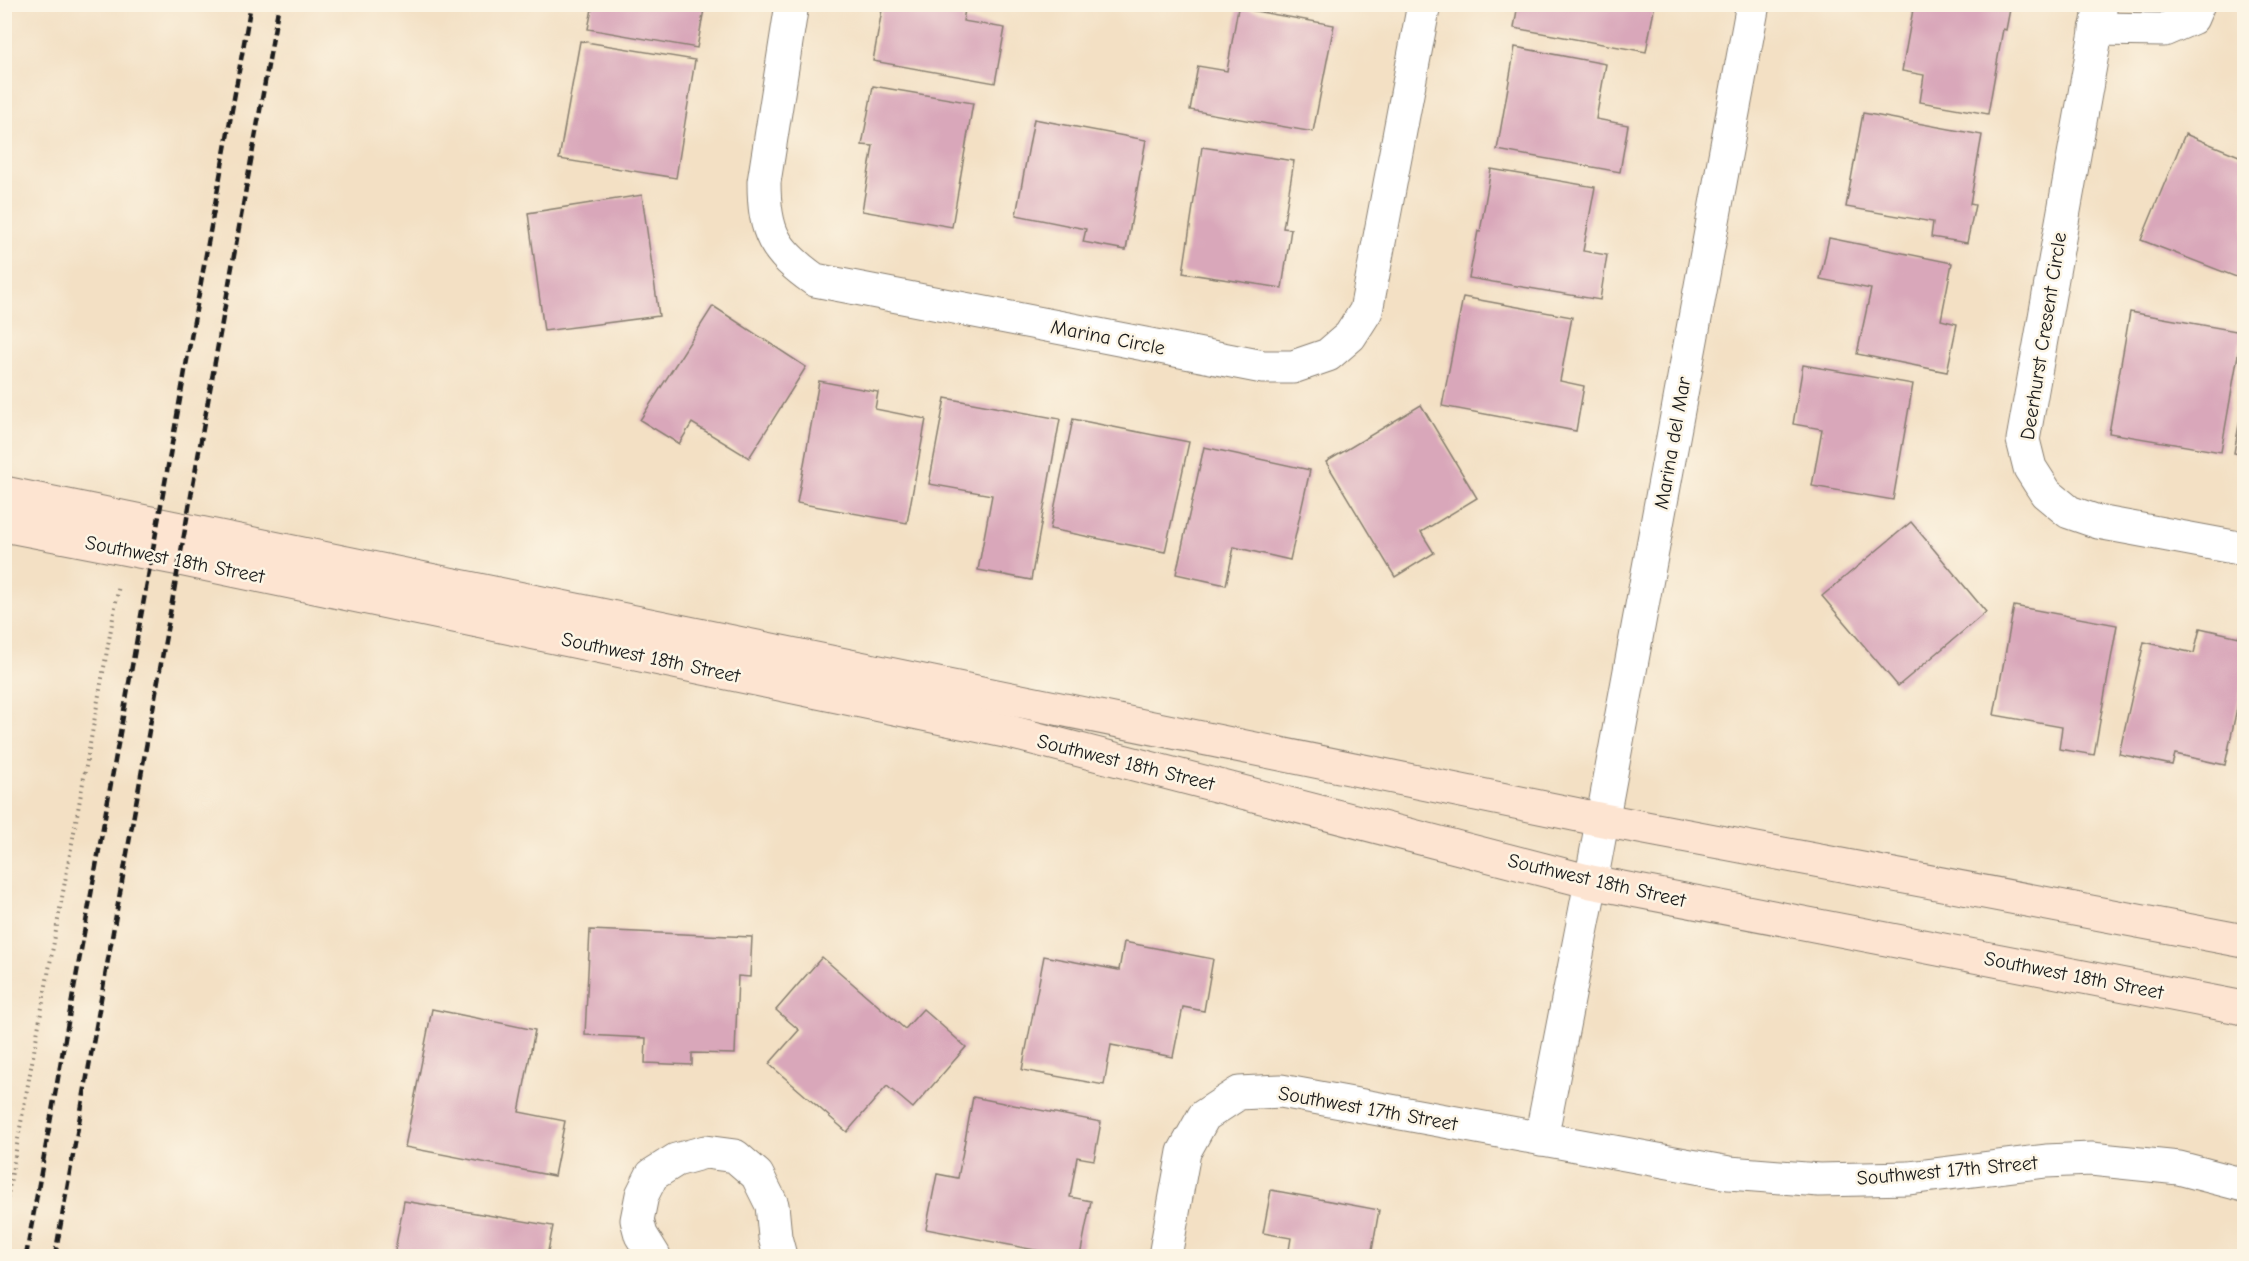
<svg xmlns="http://www.w3.org/2000/svg" width="2249" height="1261" font-family="'Comic Neue',sans-serif">
<rect width="100%" height="100%" fill="#fcf5e5"/>
<filter id="ink" filterUnits="userSpaceOnUse"><feTurbulence type="fractalNoise" baseFrequency=".0167" numOctaves="2"/><feDisplacementMap in="SourceGraphic" scale="12" xChannelSelector="R" yChannelSelector="G"/><feConvolveMatrix kernelMatrix="1 2 1 2 8 2 1 2 1" color-interpolation-filters="sRGB"/></filter>
<filter id="wash" filterUnits="userSpaceOnUse"><feTurbulence type="fractalNoise" baseFrequency=".008" numOctaves="4" result="noise"/><feDisplacementMap in="SourceGraphic" scale="24" xChannelSelector="R" yChannelSelector="G"/><feGaussianBlur stdDeviation="1.35" result="paint"/><feColorMatrix in="noise" values="0 0 0 0 0 0 0 0 0 0 0 0 0 0 0 0 0 1.4 0 .05"/><feComposite in="paint" operator="in"/></filter>
<g filter="url(#wash)">
<rect width="100%" height="100%" fill="#f3e0c4"/>
<g id="blocks">
<g fill="#d9a7ba">
<polygon points="593,4 705,4 697,48 588,29"/>
<polygon points="883,4 966,4 963,21 1005,28 995,83 873,61"/>
<polygon points="1518,4 1655,4 1646,52 1514,28"/>
<polygon points="1914,4 2011,4 2006,30 2003,29 1988,114 1920,102 1924,75 1902,71"/>
<polygon points="1238,8 1334,25 1313,132 1190,110 1198,66 1227,71"/>
<polygon points="580,41 695,60 676,178 559,159"/>
<polygon points="1515,47 1606,64 1596,119 1628,125 1620,172 1497,150"/>
<polygon points="873,86 973,103 952,227 862,211 873,146 862,145"/>
<polygon points="1863,113 1982,135 1970,204 1975,205 1967,243 1931,237 1933,222 1846,207"/>
<polygon points="1034,119 1146,140 1126,250 1083,242 1086,229 1016,215"/>
<polygon points="2185,134 2244,158 2244,280 2141,240"/>
<polygon points="1202,147 1294,161 1283,228 1291,229 1282,288 1183,273"/>
<polygon points="1491,169 1595,187 1583,251 1607,255 1600,300 1469,278 1478,231 1480,232"/>
<polygon points="642,195 659,316 544,331 528,213"/>
<polygon points="1829,238 1952,263 1941,320 1957,324 1947,372 1857,354 1871,289 1820,279"/>
<polygon points="1463,297 1572,317 1560,381 1584,386 1576,431 1442,406"/>
<polygon points="713,306 806,367 749,458 692,423 679,444 640,420"/>
<polygon points="2130,312 2242,332 2221,452 2109,433"/>
<polygon points="1803,365 1913,384 1893,500 1812,486 1822,429 1793,424"/>
<polygon points="819,381 878,392 875,409 926,419 907,523 797,503"/>
<polygon points="945,398 1060,419 1031,580 978,570 992,495 929,484"/>
<polygon points="2243,402 2244,402 2244,455 2234,453"/>
<polygon points="1421,405 1477,498 1421,532 1434,553 1395,577 1326,462"/>
<polygon points="1073,419 1189,442 1165,552 1050,529"/>
<polygon points="1204,447 1310,470 1290,560 1234,547 1226,585 1176,574"/>
<polygon points="1911,522 1986,612 1898,686 1822,596"/>
<polygon points="2014,606 2117,625 2094,755 2059,749 2062,727 1994,715"/>
<polygon points="2200,628 2244,638 2244,675 2225,765 2175,754 2172,765 2119,754 2144,642 2194,653"/>
<polygon points="590,930 752,937 750,977 738,976 735,1054 692,1053 692,1065 645,1063 646,1038 585,1035"/>
<polygon points="1124,942 1213,959 1204,1011 1183,1007 1173,1057 1111,1045 1104,1085 1022,1070 1044,956 1119,970"/>
<polygon points="822,957 905,1029 923,1009 966,1047 913,1108 887,1086 847,1132 769,1064 799,1030 776,1010"/>
<polygon points="432,1009 535,1030 519,1112 565,1121 554,1176 405,1147"/>
<polygon points="973,1097 1101,1122 1094,1160 1077,1157 1070,1197 1091,1201 1080,1256 1066,1256 926,1229 937,1174 958,1178"/>
<polygon points="1271,1190 1379,1210 1371,1256 1288,1256 1291,1238 1263,1233"/>
<polygon points="404,1201 553,1226 547,1256 522,1256 479,1249 478,1256 394,1256"/>
</g>
</g>
</g>
<g filter="url(#ink)">
<use href="#blocks" fill-opacity="0" stroke="#887e70" stroke-width="1.5"/>
<g fill="none" stroke-linecap="round" stroke-linejoin="round">
<g stroke="#887e70" stroke-width="35">
<g id="minor">
<path d="M792,4l-28,178c0,51 10,69 51,98l448,87h30l35,-12 22,-19 16,-25 58,-307"/>
<polyline points="2101,4 2023,440 2030,468 2046,493 2069,512 2098,522 2244,549"/>
<polyline points="2096,29 2164,30 2192,18 2198,4"/>
<polyline points="1541,1139 1591,882 1753,4"/>
<polyline points="654,1256 641,1235 637,1220 642,1195 652,1175 676,1160 705,1152 735,1156 757,1175 772,1205 775,1237 780,1256"/>
<polyline points="1165,1256 1184,1152 1204,1116 1239,1093 1281,1091 1729,1173 1819,1180 1909,1178 2046,1161 2091,1159 2179,1168 2244,1185"/>
</g>
</g>
<g stroke="#887e70" stroke-width="35">
<g id="secondary">
<polyline points="4,493 1603,820 2244,941"/>
<polyline points="4,525 180,559 1010,732 1591,882 2244,1008"/>
</g>
</g>
<polyline stroke="#887e70" stroke-width="4" stroke-dasharray="1.5 4.5" stroke-linecap="butt" points="4,1216 119,585"/>
<use href="#minor" stroke="#fff" stroke-width="33"/>
<use href="#secondary" stroke="#fde4d1" stroke-width="33"/>
<g stroke="#1c1c1c" stroke-width="4.5" stroke-dasharray="9 4.5" stroke-linecap="butt">
<polyline points="26,1256 251,4"/>
<polyline points="55,1256 279,4"/>
</g>
</g>
</g>
<g text-anchor="middle" stroke-width="5" stroke-linejoin="round" paint-order="stroke">
<g font-size="20" fill="#1c1c1c" stroke="#fcf5e5">
<text transform="translate(2043 336) rotate(-81)" y="7">Deerhurst Cresent Circle</text>
<text transform="translate(1108 337) rotate(11)" y="7">Marina Circle</text>
<text transform="translate(1672 443) rotate(-80)" y="7">Marina del Mar</text>
<text transform="translate(175 559) rotate(11)" y="7">Southwest 18th Street</text>
<text transform="translate(651 657) rotate(12)" y="7">Southwest 18th Street</text>
<text transform="translate(1126 762) rotate(14)" y="7">Southwest 18th Street</text>
<text transform="translate(1597 880) rotate(13)" y="7">Southwest 18th Street</text>
<text transform="translate(2074 975) rotate(11)" y="7">Southwest 18th Street</text>
<text transform="translate(1368 1108) rotate(10)" y="7">Southwest 17th Street</text>
<text transform="translate(1947 1170) rotate(-5)" y="7">Southwest 17th Street</text>
</g>
</g>
<rect width="2249" height="1261" fill="none" stroke="#fcf5e5" stroke-width="24"/>
</svg>
